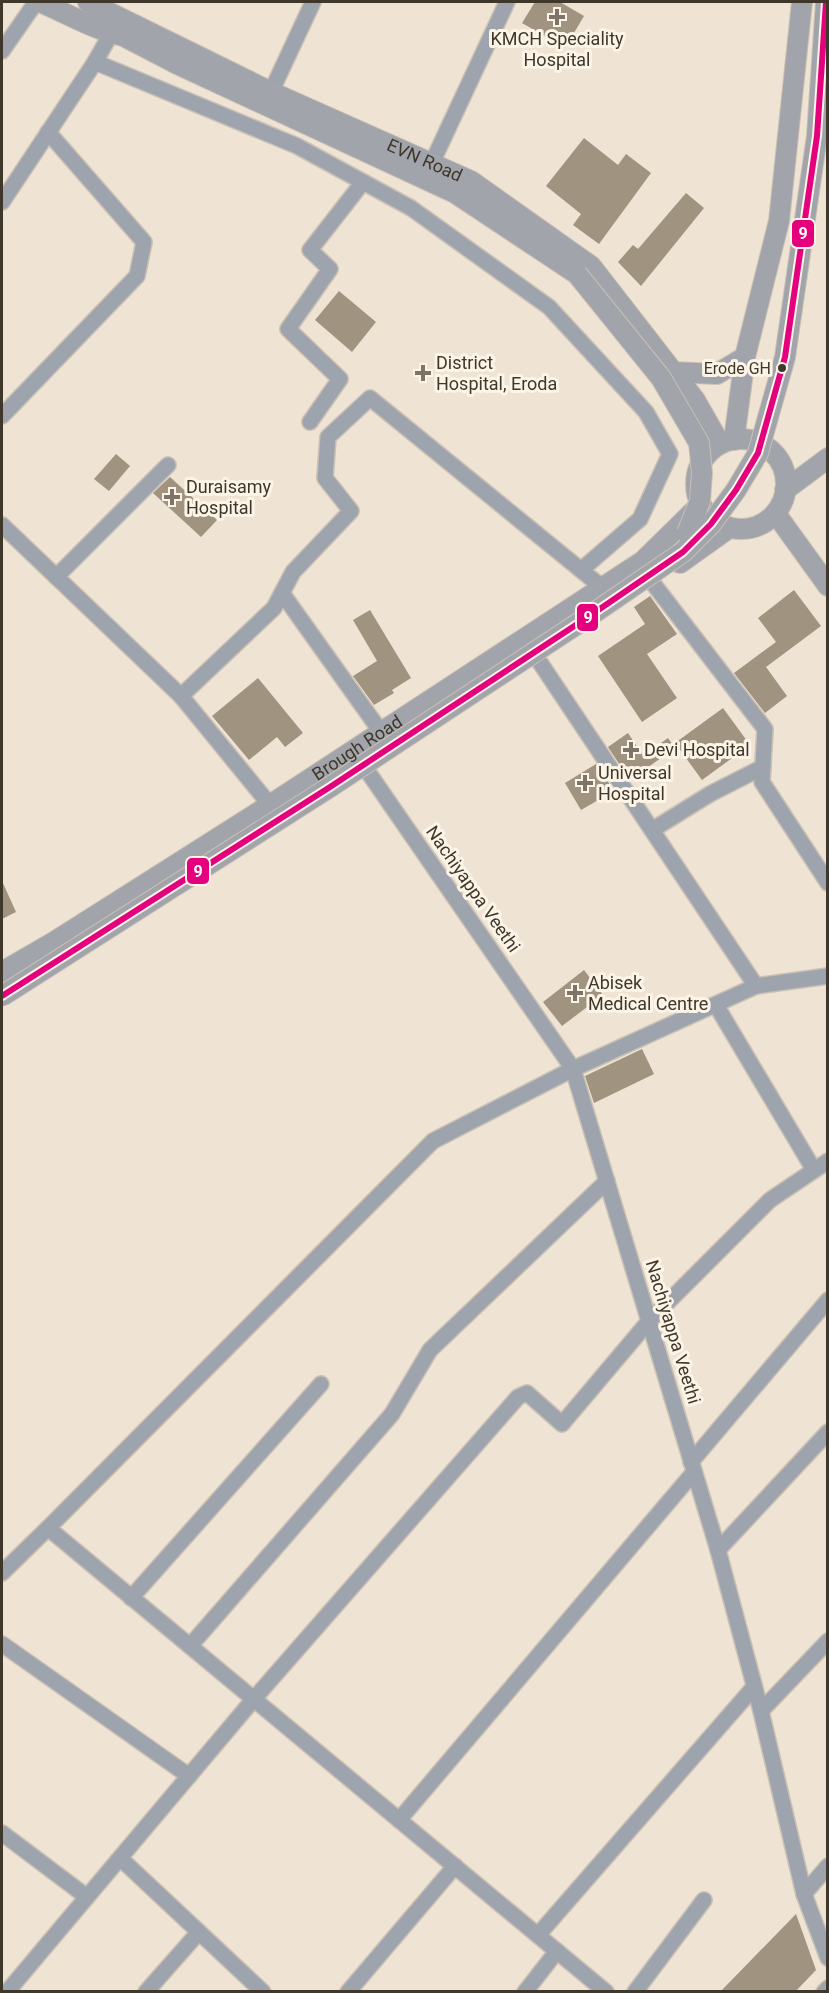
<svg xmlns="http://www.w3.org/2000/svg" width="829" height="1993" font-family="Roboto,sans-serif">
<rect width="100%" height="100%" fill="#efe3d3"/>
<g fill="#a0937f">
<polygon points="535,2 560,2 584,16 565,48 522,23"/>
<polygon points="584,138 618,165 626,154 651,173 599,244 573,225 581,214 546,186"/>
<polygon points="686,193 704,208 641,286 618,262 633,245 638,249"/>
<polygon points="339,291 376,322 352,352 315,320"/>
<polygon points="116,454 130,466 109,491 94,479"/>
<polygon points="170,477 217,520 201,537 153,493"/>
<polygon points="794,590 821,626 766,667 787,696 765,713 734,673 776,642 758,618"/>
<polygon points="650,596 677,634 647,654 677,698 642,722 598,656 645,624 634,607"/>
<polygon points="370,610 411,678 392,690 394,693 374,705 353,676 377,661 353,620"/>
<polygon points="258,678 303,733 285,747 277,737 249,760 212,716"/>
<polygon points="723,708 750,745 702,780 675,743"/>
<polygon points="628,733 643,756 668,738 675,748 630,780 608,747"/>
<polygon points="596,764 614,791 581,810 565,783"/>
<polygon points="2,881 16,912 2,919"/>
<polygon points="584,970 603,995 562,1026 543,1002"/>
<polygon points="642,1049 654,1074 594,1103 585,1076"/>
<polygon points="796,1914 816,1970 795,1992 720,1992"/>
</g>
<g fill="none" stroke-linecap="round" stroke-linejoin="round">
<g stroke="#cac0b4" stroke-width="18">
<g id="minor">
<polyline points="2,51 36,2"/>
<polyline points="95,62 297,146 411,208 549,307 646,412 670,454 640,519 581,570"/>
<polyline points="271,92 313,2"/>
<polyline points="431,165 507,2"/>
<polyline points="2,202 95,62 112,32"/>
<polyline points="2,416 137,276 144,242 48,132"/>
<polyline points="310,422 340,379 288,329 330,269 310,250 363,182"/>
<polyline points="2,525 181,696 270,805"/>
<polyline points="56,577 168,465"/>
<polyline points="652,582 765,729 762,782 828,883"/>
<polyline points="282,593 381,732"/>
<polyline points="537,658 756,986"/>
<polyline points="181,696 274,608 293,572 351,511 325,478 328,437 370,398 603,588"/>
<polyline points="357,756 573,1069 718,1550 761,1711 804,1894 828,1958"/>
<polyline points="652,830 710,794 763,767"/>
<polyline points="716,1005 814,1170"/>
<polyline points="691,1462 828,1300"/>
<polyline points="48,1528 433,1141 573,1069 756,986 828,976"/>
<polyline points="718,1550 828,1432"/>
<polyline points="2,1573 48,1528 606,1992"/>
<polyline points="131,1598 321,1384"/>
<polyline points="2,1644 189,1776"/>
<polyline points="190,1646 392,1414 430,1350 607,1181"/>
<polyline points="761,1711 828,1641"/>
<polyline points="399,1820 694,1472"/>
<polyline points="2,1833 87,1897"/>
<polyline points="120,1858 263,1992"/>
<polyline points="804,1894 828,1866"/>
<polyline points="538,1935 754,1687"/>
<polyline points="7,1992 253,1700 518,1397 527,1393 562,1424 649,1321 770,1200 828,1161"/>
<polyline points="146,1992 199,1932"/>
<polyline points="348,1992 455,1866"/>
<polyline points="525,1992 557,1951"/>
<polyline points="635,1992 704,1900"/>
<polyline points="824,1992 828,1988"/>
</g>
</g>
<g stroke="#cac0b4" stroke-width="22">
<g id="major">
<path d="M40,2c29,12 68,36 100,36"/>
<path id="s1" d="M88,2l183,90 200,89 120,85 104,134 25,44"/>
<polyline points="127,38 177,64 455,193 577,274"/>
<polyline points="672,372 717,374 745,357"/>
<circle cx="741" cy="484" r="45"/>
<polyline points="734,440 745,357 779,221 802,2"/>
<polyline points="785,490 828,458"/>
<polyline points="776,514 828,586"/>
<polyline points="680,563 729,528"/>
<path id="s2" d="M2,972l52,-30 216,-137 373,-244 54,-53"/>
</g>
</g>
<use href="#minor" stroke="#9da4ae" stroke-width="15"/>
<use href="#major" stroke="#a1a4aa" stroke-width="20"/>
<g stroke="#cac0b4" stroke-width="22" stroke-linecap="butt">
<g id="major-bridge">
<polyline points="577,274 661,378 699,443 702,473 700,501 687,533"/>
<polyline points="2,996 330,787 591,615 683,552 711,524 736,490 758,453 785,357 817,136 826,2"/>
</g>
</g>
<use href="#major-bridge" stroke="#a1a4aa" stroke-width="20"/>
<g stroke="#fdf4e8" stroke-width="10">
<polyline id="bus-1" points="2,996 330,787 591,615 683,552 711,524 736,490 758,453 785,357 817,136 826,2"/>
</g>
<use href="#bus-1" stroke="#e5007d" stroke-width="6"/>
</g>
<g fill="#7d7366" stroke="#fdf4e8" stroke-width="2">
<path d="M554 8h6v6h6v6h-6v6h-6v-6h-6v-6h6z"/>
<path d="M420 364h6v6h6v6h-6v6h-6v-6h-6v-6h6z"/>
<path d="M169 488h6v6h6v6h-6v6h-6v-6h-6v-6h6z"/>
<path d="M628 741h6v6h6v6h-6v6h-6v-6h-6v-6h6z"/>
<path d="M582 774h6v6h6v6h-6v6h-6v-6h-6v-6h6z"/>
<path d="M572 984h6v6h6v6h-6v6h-6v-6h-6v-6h6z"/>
</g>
<circle fill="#40372b" stroke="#fdf4e8" stroke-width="2" cx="782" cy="368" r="5"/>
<g text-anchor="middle" stroke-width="6" stroke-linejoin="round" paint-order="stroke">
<g font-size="16" fill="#40372b" stroke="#fdf4e8" text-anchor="end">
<text x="771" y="374">Erode GH</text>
</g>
<g font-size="18" fill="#40372b" stroke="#fdf4e8" text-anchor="start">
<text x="557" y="45" text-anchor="middle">KMCH Speciality<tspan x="557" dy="21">Hospital</tspan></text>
<text x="436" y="369">District<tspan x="436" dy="21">Hospital, Eroda</tspan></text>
<text x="186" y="493">Duraisamy<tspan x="186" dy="21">Hospital</tspan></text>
<text x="644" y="756">Devi Hospital</text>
<text x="598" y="779">Universal<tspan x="598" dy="21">Hospital</tspan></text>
<text x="588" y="989">Abisek<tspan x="588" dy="21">Medical Centre</tspan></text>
</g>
<g font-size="18" fill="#40372b" stroke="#fdf4e8">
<text dy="6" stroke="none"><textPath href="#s1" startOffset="372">EVN Road</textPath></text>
<text dy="6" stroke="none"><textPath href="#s2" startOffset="420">Brough Road</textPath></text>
<text transform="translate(473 889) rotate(55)" y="6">Nachiyappa Veethi</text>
<text transform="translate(673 1332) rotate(73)" y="6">Nachiyappa Veethi</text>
</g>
</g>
<g stroke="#fdf4e8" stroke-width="2">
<rect x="791" y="219" width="24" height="29" rx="6" fill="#e5007d"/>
<rect x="576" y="603" width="23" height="29" rx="6" fill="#e5007d"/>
<rect x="186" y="857" width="24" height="28" rx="6" fill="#e5007d"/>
</g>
<g font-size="16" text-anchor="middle" font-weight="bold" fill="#fff">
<text x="803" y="239">9</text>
<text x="588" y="623">9</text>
<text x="198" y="877">9</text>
</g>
<rect width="829" height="1993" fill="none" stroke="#40372b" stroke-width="6"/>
</svg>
